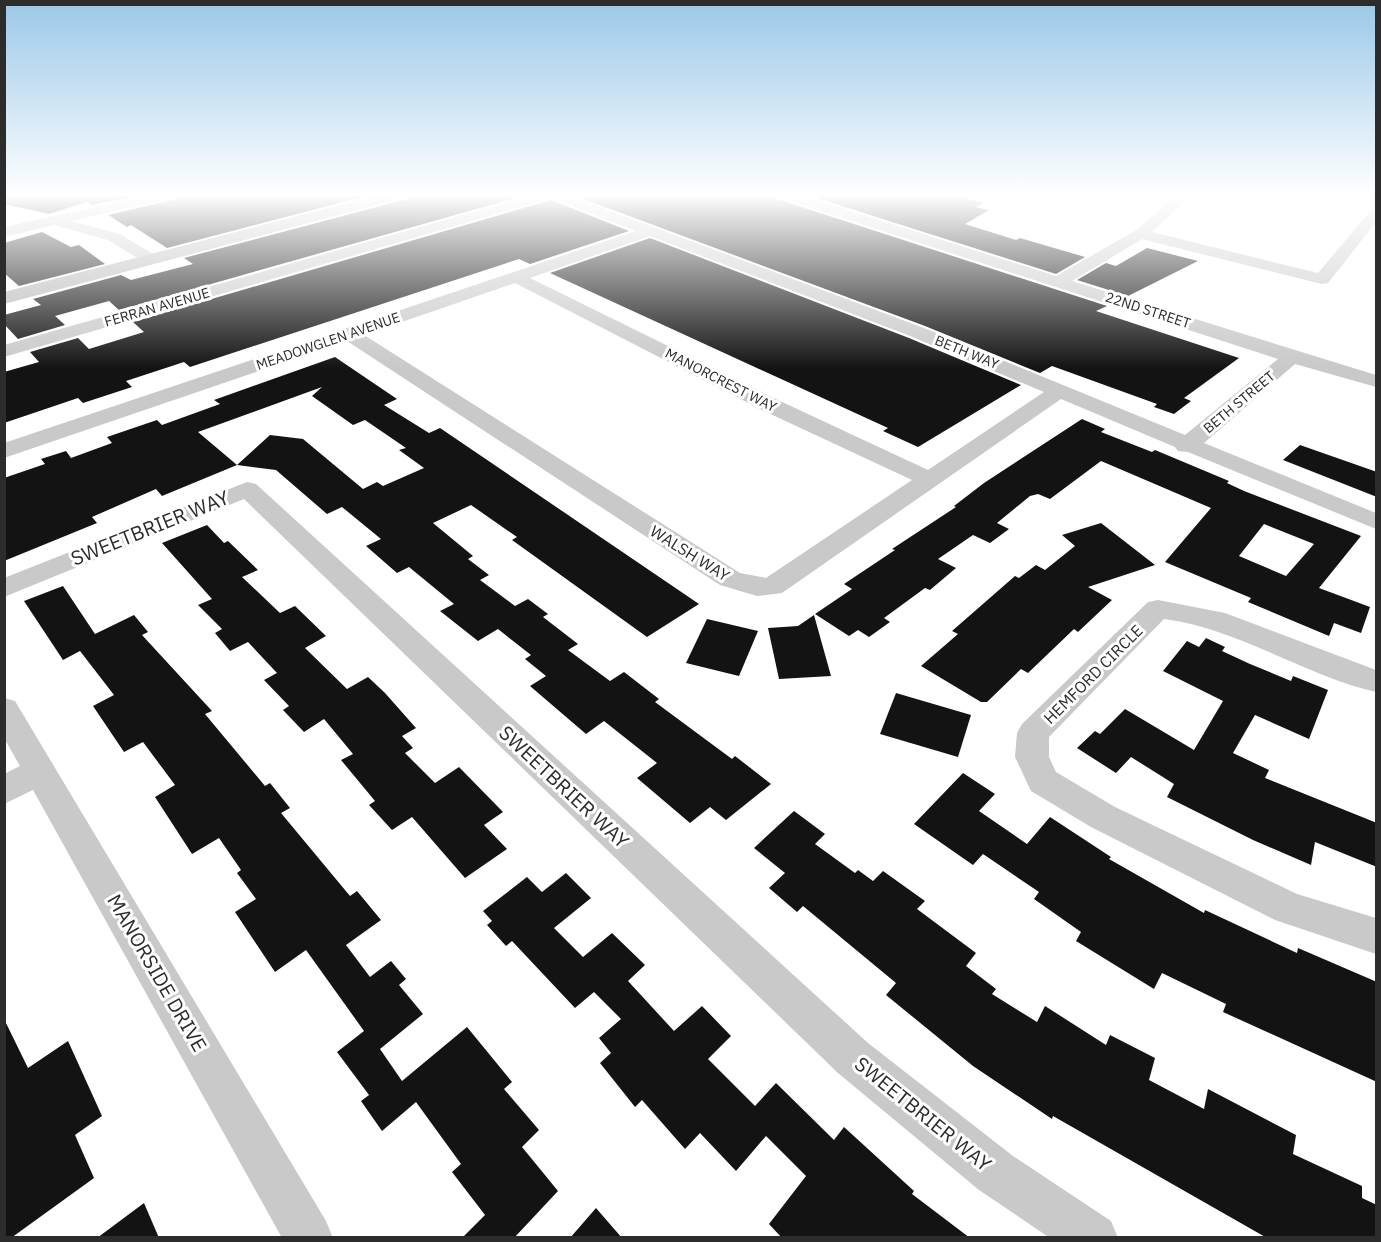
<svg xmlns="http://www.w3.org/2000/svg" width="1381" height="1242" font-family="'IBM Plex Sans',sans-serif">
<rect width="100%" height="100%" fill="#fff"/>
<g fill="#131313" fill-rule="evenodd">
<polygon points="4,194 145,194 92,205 87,202 49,214 4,204"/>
<polygon points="181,194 374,194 167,248 131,225 127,227 108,215 177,199"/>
<polygon points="410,194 529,194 119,310 109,301 55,316 65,325 18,339 4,324 4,315 41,305 33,299 121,275 131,280 193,264 184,258 407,199"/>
<polygon points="570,194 774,194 777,199 1107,306 1096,311 1239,358 1184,398 1191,401 1174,414 1154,407 1157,404 1052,366 1040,373 925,326"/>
<polygon points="804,194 952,194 983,203 975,207 989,210 965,224 1016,240 1020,238 1085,257 1056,274"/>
<polygon points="551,200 629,231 530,264 519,259 190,367 184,362 126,381 132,387 83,403 78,398 4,423 4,372 39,362 30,352 78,338 89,349 144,332 133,322"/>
<polygon points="42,232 71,247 79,245 105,264 19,286 4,273 4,243"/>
<polygon points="650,238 909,338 1021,385 918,447 883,431 888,428 550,273"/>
<polygon points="1147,248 1198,261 1128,296 1077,280 1106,263 1116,266"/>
<path d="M335,357l62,42 -13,6 45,28 11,-5 259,176 -52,33 -135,-97 5,-3 -46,-32 -38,18 40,33 -5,3 21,16 -9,5 35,26 13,-7 20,15 -5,3 35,27 -10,6 42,31 14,-9 35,27 -4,3 77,57 3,-3 36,28 -45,36 -16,-13 -20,16 -53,-45 20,-15 -53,-42 -18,13 -56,-48 16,-10 -21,-17 6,-4 -33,-26 -20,12 -38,-30 14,-7 -45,-37 -12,6 -31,-27 15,-7 -39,-32 -15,7 -51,-44 -39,-5 -75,31 -6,-7 -64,28 5,6 -93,38v-83l41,-14 -4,-5 25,-8 5,7 41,-15 -5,-6 50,-17 5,5 58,-21 -6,-4zM322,387l-10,9 41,29 12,-5 41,28 -7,2 25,18 -41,18 -6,-4 -14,7 -60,-50 -33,-4 -33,30 -39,-33z"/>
<path d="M1082,419l23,10 -4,3 51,20 3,-2 74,31 -2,2 17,8 117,45 -42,52 51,19 -9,26 -27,-10 -5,13 -81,-34 3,-4 -86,-36 46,-54 -110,-47 -51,38 -12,-5 -8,2 -33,27 12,6 -19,14 -17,-8 -35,24 18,9 -26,22 -5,-2 -41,30 6,4 -21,15 -11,-7 -9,6 -34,-22 37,-25 -8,-5 51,-34 -3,-1 64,-42 -2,-1 30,-23zM1264,524l50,20 -28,32 -47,-20z"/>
<polygon points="1300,445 1377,472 1377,497 1283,460"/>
<polygon points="1101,523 1155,565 1088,587 1112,600 1078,632 1074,629 1028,673 1021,669 987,702 981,702 921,666 958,634 952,631 1015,576 1019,578 1036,565 1045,570 1075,546 1062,535"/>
<polygon points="207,525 224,543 228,541 258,570 242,577 280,613 295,606 326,636 305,648 347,689 368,677 385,693 416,728 402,736 413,748 405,753 435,783 459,767 503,812 484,825 507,849 465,878 412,817 392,830 369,805 375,801 341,760 353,754 324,719 304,732 283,710 289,706 264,680 277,673 248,642 230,651 215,633 222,629 198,605 212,599 162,543"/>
<polygon points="63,586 95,634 134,615 148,632 142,635 212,711 205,714 265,786 270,783 290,808 281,813 350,896 357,891 381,920 346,945 370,977 391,961 406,979 399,985 423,1014 380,1049 402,1081 467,1027 512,1082 504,1089 539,1130 522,1147 558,1191 514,1238 462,1238 485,1215 452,1172 461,1164 416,1102 382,1131 361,1101 369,1095 337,1052 364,1031 306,950 275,972 235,912 256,899 237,873 241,870 219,838 192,854 155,797 175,785 143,742 124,752 93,706 114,695 80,651 63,660 24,601"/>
<polygon points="814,615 831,676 779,679 768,628 798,626"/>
<polygon points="707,619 758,631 739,676 686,663"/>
<polygon points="1206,638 1225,647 1222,651 1250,664 1291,681 1293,676 1328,690 1309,739 1255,715 1233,753 1269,770 1265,778 1377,823 1377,867 1315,842 1311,865 1253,840 1167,797 1174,784 1131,757 1116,773 1077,748 1095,731 1100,734 1125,709 1194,750 1223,701 1163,671 1187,641 1199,647"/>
<polygon points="896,693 971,715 958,757 880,734"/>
<polygon points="963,773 995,794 979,811 1027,844 1050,817 1111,857 1109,859 1204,913 1205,910 1297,953 1298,948 1377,982 1377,1082 1223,1012 1226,1004 1162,973 1154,989 1076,941 1081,932 1034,899 1039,892 983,854 973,865 914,824"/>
<polygon points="794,811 825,834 815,844 855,873 858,870 873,881 883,871 925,901 917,909 976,953 966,966 996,989 992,994 1037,1022 1045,1006 1106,1045 1110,1035 1155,1058 1149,1080 1204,1109 1208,1089 1296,1135 1293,1154 1362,1186 1362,1198 1377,1205 1377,1238 1267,1238 1053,1116 1052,1119 973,1066 886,995 896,983 803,906 797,912 769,888 785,873 754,848"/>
<polygon points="566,873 591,898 554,928 583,957 612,933 645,965 628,981 674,1031 702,1006 731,1036 708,1059 755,1106 776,1083 834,1140 844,1127 914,1191 912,1194 970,1238 782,1238 769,1224 806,1176 766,1136 736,1171 700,1133 685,1149 642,1100 635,1107 600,1063 611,1053 599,1038 621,1019 594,992 575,1008 512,941 506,946 487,925 492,921 483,911 527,877 542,892"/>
<polygon points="4,1019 28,1068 68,1041 102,1116 75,1135 94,1178 11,1238 4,1238"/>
<polygon points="144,1203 159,1238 97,1238"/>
<polygon points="596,1208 622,1238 570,1238"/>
</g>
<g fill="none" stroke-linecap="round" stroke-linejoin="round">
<g fill="#c9c9c9" fill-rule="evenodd">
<polygon points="154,194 179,194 177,197 71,221 120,234 156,256 158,259 156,262 144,262 108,240 54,225 4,237 4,227"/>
<path d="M536,194h28l92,34 268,100 261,107 93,-76 -500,-162 -2,-3h21l259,82 82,-47 39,-35h15l-40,38 166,41 53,-63 5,-1v13l-48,61 -6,1 -180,-45 -70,42 304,94v12l-81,-23 -91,79 172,70v16l-188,-77 -10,-1 -3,-4 -114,-48 -279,194 -25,3 -37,-11 -373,-244 -343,117v-15l632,-212 -85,-33 -547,159v-12zM650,236l260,100 134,56 -116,78 -148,-69 -250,-123zM515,283l249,128 148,69 -146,98 -26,-5 -376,-238z"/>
<polygon points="985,194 1015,194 1004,201"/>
<polygon points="247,482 256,484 868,1043 1013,1156 1111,1221 1118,1238 1050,1238 979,1190 838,1073 244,499 4,597 4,578"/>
<path d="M1158,600l67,13 151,57v22c-73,-17 -136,-63 -212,-73l-115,118v20l7,15 59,35 182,87 79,24v36l-101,-34 -184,-93 -60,-36 -16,-34 2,-24 5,-9 126,-122z"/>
<polygon points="4,698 15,701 326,1221 333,1238 282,1238 33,790 4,804 4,774 20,766 4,738"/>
</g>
<polygon fill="#b6b6b6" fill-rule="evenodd" points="382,194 408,194 406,197 4,304 4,292"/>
</g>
<linearGradient id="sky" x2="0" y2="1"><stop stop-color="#9ac8e8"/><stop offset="0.53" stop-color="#fff"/><stop offset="1" stop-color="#fff" stop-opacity="0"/></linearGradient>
<rect width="1381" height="368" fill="url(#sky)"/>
<g text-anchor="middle" stroke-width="6" stroke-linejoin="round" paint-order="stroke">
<g font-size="14" fill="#2c2c2c" stroke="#fff">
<text transform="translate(157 307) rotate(-16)" y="5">FERRAN AVENUE</text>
<text transform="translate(1148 310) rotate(18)" y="5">22ND STREET</text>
<text transform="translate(328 341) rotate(-19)" y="5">MEADOWGLEN AVENUE</text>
<text transform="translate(967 352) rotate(22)" y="5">BETH WAY</text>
<text transform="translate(721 380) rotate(27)" y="5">MANORCREST WAY</text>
<text transform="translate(1239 402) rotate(-40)" y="5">BETH STREET</text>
</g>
<g font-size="16" fill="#2c2c2c" stroke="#fff">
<text transform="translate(690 553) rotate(32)" y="6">WALSH WAY</text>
<text transform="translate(1093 674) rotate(-45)" y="6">HEMFORD CIRCLE</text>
</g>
<g font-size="20" fill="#2c2c2c" stroke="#fff">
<text transform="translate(150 528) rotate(-22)" y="7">SWEETBRIER WAY</text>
<text transform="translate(564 787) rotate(43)" y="7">SWEETBRIER WAY</text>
<text transform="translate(157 973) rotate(60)" y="7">MANORSIDE DRIVE</text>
<text transform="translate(923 1114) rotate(39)" y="7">SWEETBRIER WAY</text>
</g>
</g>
<rect width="1381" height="1242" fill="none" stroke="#2c2c2c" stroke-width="12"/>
</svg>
